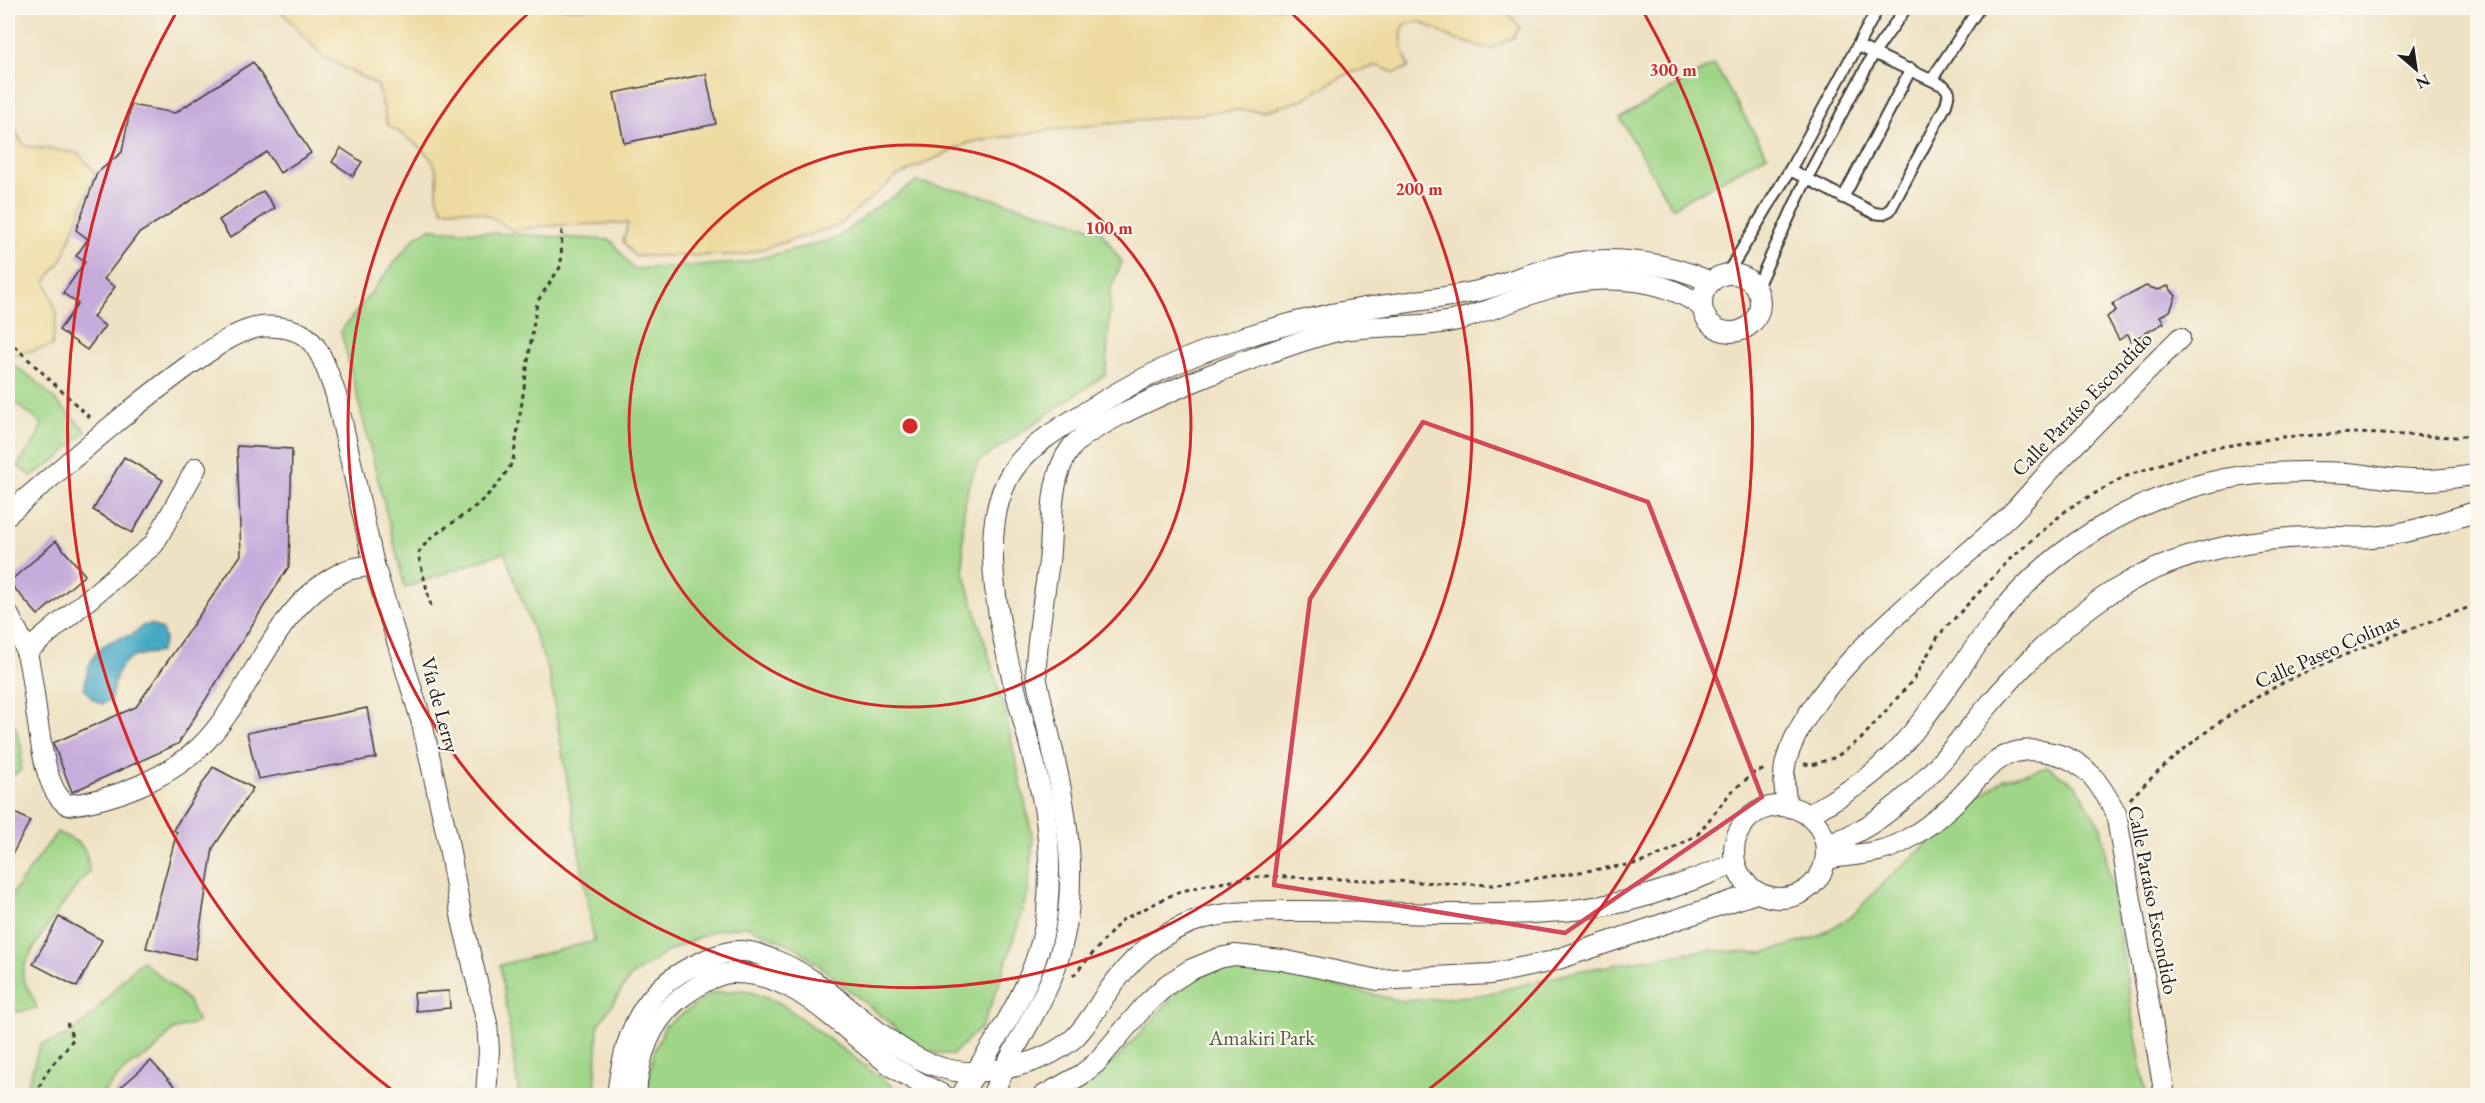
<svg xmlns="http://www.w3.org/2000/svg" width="2485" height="1103" font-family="'EB Garamond',serif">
<rect width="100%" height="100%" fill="#fbf7ec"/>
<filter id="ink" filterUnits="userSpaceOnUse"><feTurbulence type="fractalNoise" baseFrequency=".0167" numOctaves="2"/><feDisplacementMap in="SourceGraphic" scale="12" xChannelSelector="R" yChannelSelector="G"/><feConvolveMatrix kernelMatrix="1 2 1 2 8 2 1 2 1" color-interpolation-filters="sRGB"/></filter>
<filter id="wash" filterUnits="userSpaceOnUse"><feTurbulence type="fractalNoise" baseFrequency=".008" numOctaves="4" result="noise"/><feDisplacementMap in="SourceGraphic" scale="24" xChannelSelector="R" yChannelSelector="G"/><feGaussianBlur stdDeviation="1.35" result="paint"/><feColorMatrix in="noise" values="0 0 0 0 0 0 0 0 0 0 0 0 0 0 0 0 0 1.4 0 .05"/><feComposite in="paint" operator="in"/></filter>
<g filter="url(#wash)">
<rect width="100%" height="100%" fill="#efe2c4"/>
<g fill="#9fd586" stroke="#5e7851" stroke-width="1.5">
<polygon points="1714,64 1767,155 1672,208 1620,118"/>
<polygon points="916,182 966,191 1100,230 1122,262 1111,288 1106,374 978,462 968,487 963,519 963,569 1005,711 1033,840 1028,892 1000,982 982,1026 952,1055 924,1051 796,947 746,926 713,931 669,951 630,977 598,1026 595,1095 517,1095 518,1086 500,965 594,941 549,673 504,552 405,588 341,331 415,237 430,229 611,240 633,269 741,263 837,238 874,209"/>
<polygon points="8,361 35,380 86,431 59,458 31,476 17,466 36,440 42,424 18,405 8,400"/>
<polygon points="8,723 14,724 22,748 21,770 8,779"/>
<polygon points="2048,767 2076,785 2101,826 2146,1095 1074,1096 1118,1057 1188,981 1220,968 1248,967 1403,1001 1483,995 1578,971 1703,950 1763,953 1817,937 1852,916 1886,880 2003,779"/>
<path d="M57,832c24,12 30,11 32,39 -13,16 -71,89 -66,107 3,8 11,20 14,30l-19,4 -10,-2v-110z"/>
<path d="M142,961l46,39 10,22 -25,8 -20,22 -26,15 -26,28h-93l3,-5 17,-6 12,-39c10,-4 21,-6 30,-12 30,-18 45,-51 72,-72z"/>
<polygon points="744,990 780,1003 904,1095 645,1096 654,1052 665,1026 712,993"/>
</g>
<g fill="#eeda9e" stroke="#857b5d" stroke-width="1.5">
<path d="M273,8h1231l16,19 -7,11 -23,11 -34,-9 -35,-18 -16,2c-8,13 0,30 4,43l-14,6 -17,-7 -29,7 -49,28 -36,10 -27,-1 -187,20 -79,12 -74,34 -59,50 -96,29 -108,1 -11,-15 5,-18 -86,3 -29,5c-28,-19 -36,-23 -70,-21 -10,-17 -4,-19 -6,-36 -2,-22 -34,-38 -50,-50l-9,-39 -55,-28 -39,-43z"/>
<polygon points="8,121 25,146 78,153 95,172 63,258 46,281 57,314 52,346 8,356"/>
</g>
<path fill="#44a9c4" stroke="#306270" stroke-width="1.5" d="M151,624l11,6 3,9 -5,13c-7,2 -13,1 -19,3 -25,5 -26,24 -30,45l-9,4 -10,-5 -7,-10c0,-17 7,-39 25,-47 13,-7 22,-3 32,-16z"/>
<g id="blocks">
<g fill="#c6acdb">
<polygon points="253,62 311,153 280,173 267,152 138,234 104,279 115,287 93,317 105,326 87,350 59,330 78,304 63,293 85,262 76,256 88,239 76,230 97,173 122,152 131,105 175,113"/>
<polygon points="706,74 716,124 624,143 614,93"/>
<polygon points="341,148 362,162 353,176 332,162"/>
<polygon points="263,191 275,208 230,238 219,220"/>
<polygon points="2146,286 2158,290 2168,286 2176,296 2170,311 2160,316 2164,323 2131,341 2128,334 2119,340 2107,317 2116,310 2112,304"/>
<polygon points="237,446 292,449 289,566 178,744 72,792 53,743 136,707 241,555"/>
<polygon points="124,457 163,480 132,533 93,510"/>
<polygon points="56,541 85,575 38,615 9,582"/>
<polygon points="367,708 376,758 258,779 247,733"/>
<polygon points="213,767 253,788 213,848 195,959 146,948 177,832 173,830"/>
<polygon points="8,809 30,821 8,862"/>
<polygon points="59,917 102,940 77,987 33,964"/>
<polygon points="449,991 450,1008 416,1011 414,993"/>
<polygon points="151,1061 183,1095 112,1095"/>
</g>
</g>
</g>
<g filter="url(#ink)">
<use href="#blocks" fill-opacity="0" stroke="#3c3a35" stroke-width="1.5"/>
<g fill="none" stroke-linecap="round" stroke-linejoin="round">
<g stroke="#3c3a35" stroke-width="14">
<g id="service">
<polyline points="1932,79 1979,8"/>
<polyline points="1790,170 1874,213 1882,214 1890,210 1946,105 1949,92 1944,86 1858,46"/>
<polyline points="1843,198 1911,69"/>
<polyline points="1727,274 1790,170 1878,8"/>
<polyline points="1756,289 1806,180 1874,53 1906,8"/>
</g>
</g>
<g stroke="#3c3a35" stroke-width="22">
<g id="minor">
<circle cx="1731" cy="303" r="29"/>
<path d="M8,514c59,-50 117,-102 180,-148 21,-14 42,-32 67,-38 14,-3 33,-1 45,5 20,9 29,43 36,62l38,170 48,158 25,113 15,84 25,103 2,27 -3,46"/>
<path d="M8,614c6,12 14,24 18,37 12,35 10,137 42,154 44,-4 99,-27 132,-58 54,-53 71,-140 143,-175 9,-5 22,-5 31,-7"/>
<polyline points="26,652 154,544 196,468"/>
<circle cx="1780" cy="852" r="46"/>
<path d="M1787,806c-2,-14 -5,-31 -1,-45 26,-90 157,-182 224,-246 18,-18 34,-39 52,-57 39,-40 78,-80 118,-120"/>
<path d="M1809,815c23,-15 51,-29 71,-48 48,-44 80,-103 120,-153 51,-65 128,-111 207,-131 45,-12 94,-12 140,-10 17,1 33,5 49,6 29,3 54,0 82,-5"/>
<path d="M1827,845c68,-23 111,-79 156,-133 37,-44 82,-91 132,-122 58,-36 122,-50 190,-53 22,-2 45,2 67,0 36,-3 71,-15 106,-26"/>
<path d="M1826,859c27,-5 56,-4 80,-19 16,-9 31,-21 44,-33 35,-32 48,-67 102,-54 35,8 48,31 64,60l49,283"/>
<path d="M617,1096c6,-52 20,-100 70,-127 16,-8 37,-19 55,-18 11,0 21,5 32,9 71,26 124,116 201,112 35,-2 71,-11 98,-33 12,-11 22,-28 31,-42 26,-38 55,-66 101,-79 33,-8 70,-7 104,-7 50,0 101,3 151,3 66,1 138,-1 201,-23 25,-8 49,-18 74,-27"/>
<path d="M636,1096c2,-40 14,-76 47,-100 13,-9 31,-22 48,-23 66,-3 114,60 162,94 17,11 34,20 52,29"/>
<path d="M961,1096c35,-58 78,-115 86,-184 3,-33 3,-66 -2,-99 -14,-92 -87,-261 -32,-343 21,-30 59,-49 89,-68 83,-52 196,-87 292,-98 28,-4 57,-7 84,-13 27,-7 53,-19 81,-25 48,-12 107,-5 152,16"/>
<path d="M992,1096c16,-39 39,-73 56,-110 45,-100 11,-204 -11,-305l-1,-16c2,-35 8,-68 13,-103 4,-35 -1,-84 22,-114 25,-34 226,-110 273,-118 38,-6 79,-1 117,-11 45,-12 86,-37 134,-39 37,-2 77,4 107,27"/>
<polyline points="1043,1096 1081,1075 1096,1063 1147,1003 1168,984 1190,970 1219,958 1235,955 1282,960 1378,980 1491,974 1549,962 1756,893"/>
</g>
</g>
<g stroke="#3c3a35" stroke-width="3" stroke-dasharray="4.5 4.5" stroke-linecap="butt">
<polyline points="8,340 90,418"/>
<path d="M431,606l-13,-52c11,-19 30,-27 47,-40 20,-14 36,-31 48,-53l24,-159 24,-36 1,-39"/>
<polyline points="1804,764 1812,765 1836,757 1861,739 1913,680 1939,635 2010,559 2069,508 2124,477 2200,450 2283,437 2354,433 2456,437 2478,434"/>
<path d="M2130,799c48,-49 107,-95 169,-124 58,-27 119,-49 179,-71"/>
<polyline points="1073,976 1122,920 1178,892 1207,885 1264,876 1492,885 1640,863 1671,850 1698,834 1731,792 1754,773 1766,769"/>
<path d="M38,1096c1,-23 24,-39 35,-57l-6,-16"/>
</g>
<use href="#service" stroke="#fff" stroke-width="10"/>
<use href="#minor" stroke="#fff" stroke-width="20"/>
</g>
</g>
<path fill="none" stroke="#d1495b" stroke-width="4.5" stroke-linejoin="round" d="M1423,422l225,80 114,295 -197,136 -291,-48 36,-286z"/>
<g fill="none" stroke="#d62828" stroke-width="3">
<circle cx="910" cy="426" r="281"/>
<path d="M1286 8A562 562 0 1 1 534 8"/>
<path d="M397 1094A842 842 0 0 1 177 11M1643 11A842 842 0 0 1 1423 1094"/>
</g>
<g text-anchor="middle" stroke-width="4.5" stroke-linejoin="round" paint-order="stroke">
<g font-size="21" fill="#1c1c1c" stroke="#fbf7ec">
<text transform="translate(2082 404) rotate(-46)" y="7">Calle Paraíso Escondido</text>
<text transform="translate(2327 651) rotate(-24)" y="7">Calle Paseo Colinas</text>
<text transform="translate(440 705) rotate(75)" y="7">Vía de Lerry</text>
<text transform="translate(2153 900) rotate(79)" y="7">Calle Paraíso Escondido</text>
</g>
<g font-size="21" fill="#4a5d41" stroke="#fbf7ec">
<text x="1262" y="1045">Amakiri Park</text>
</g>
</g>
<circle cx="910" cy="426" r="9" fill="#d62828" stroke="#fbf7ec" stroke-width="3"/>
<g font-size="18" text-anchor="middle" font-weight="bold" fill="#d62828" stroke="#fbf7ec" stroke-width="4.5" stroke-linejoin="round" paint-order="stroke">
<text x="1673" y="76">300 m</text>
<text x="1419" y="195">200 m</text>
<text x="1109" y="234">100 m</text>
</g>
<rect width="2485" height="1103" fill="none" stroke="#fbf7ec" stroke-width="30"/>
<g transform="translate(2416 69) rotate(151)" stroke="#fbf7ec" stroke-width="4.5" paint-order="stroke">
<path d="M0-4.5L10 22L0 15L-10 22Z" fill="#1c1c1c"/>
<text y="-9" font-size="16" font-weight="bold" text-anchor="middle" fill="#1c1c1c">N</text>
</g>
</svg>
